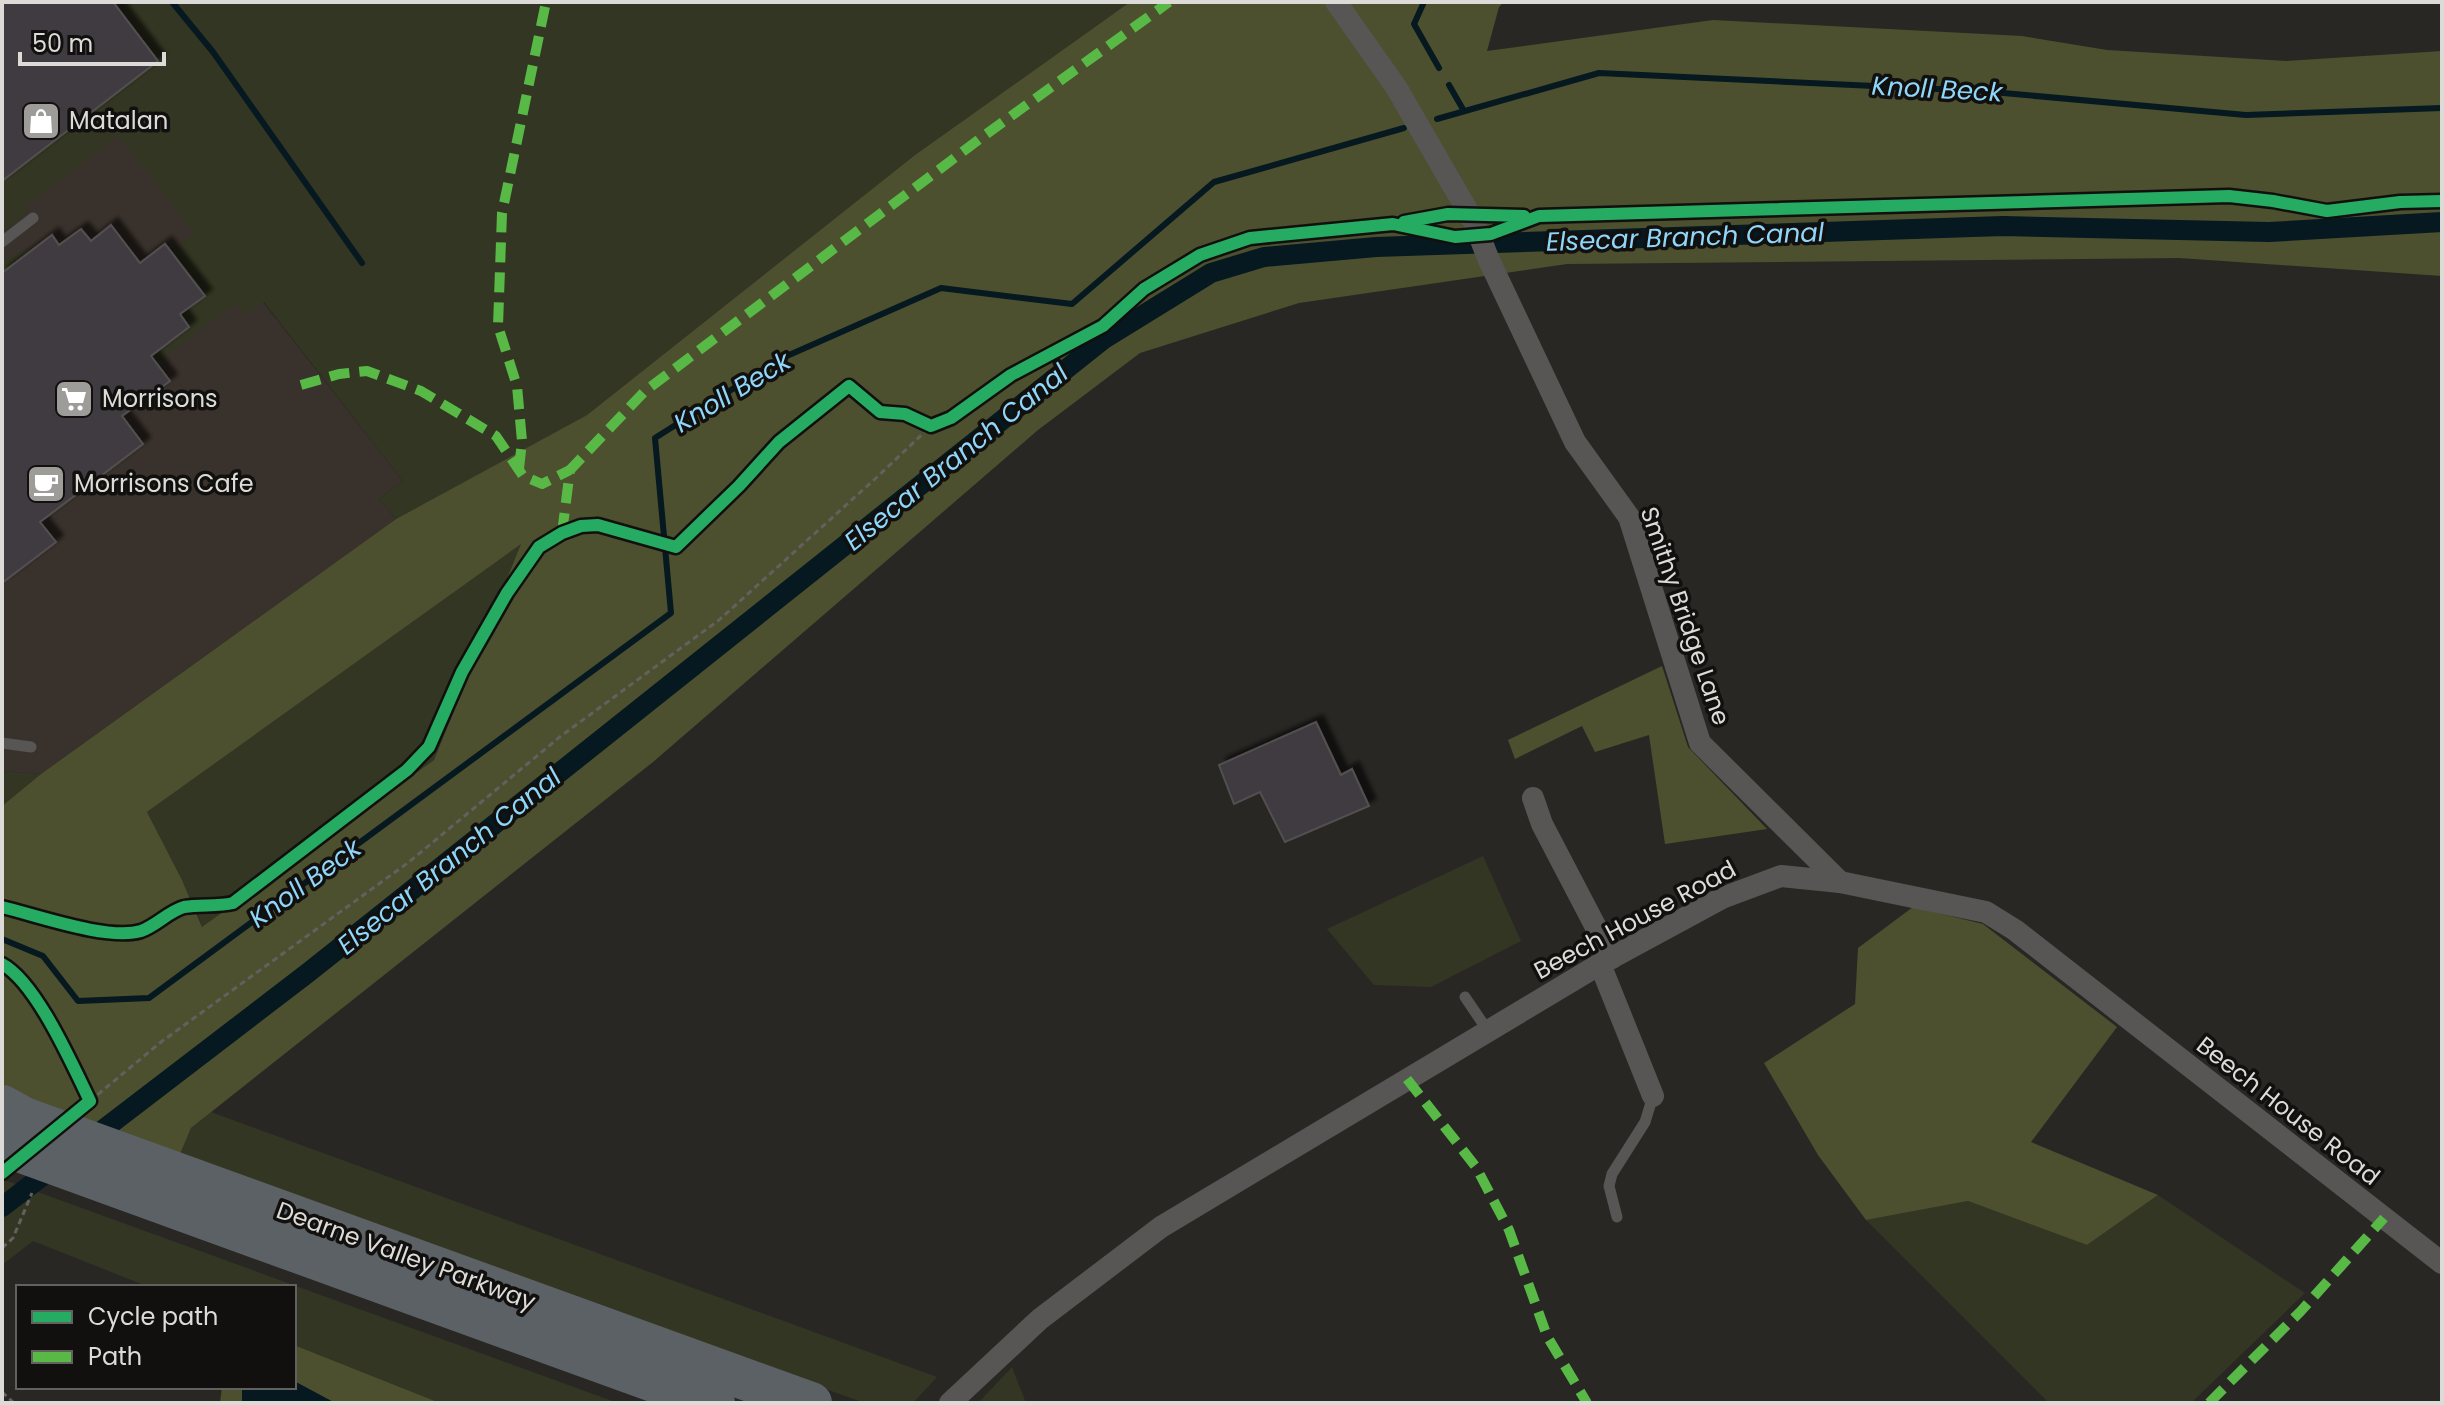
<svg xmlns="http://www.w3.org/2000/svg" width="2444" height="1405" font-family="Poppins,sans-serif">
<defs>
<filter id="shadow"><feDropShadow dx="7" dy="-7" stdDeviation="2" flood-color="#0009"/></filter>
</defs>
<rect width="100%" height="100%" fill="#292724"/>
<polygon fill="#39312b" points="2,2 148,2 211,225 205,296 180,315 189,327 151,355 156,362 235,303 263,302 403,481 379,499 396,519 41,774 2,771"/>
<g fill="#333622">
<polygon points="113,2 1130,2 915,155 587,415 396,519 379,499 403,481 264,302 245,314 235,304 156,363 151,356 189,327 180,314 205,295 170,250 195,234 119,136 24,207 28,212 2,232 2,181 158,61"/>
<polygon points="43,243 2,273 2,260"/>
<polygon points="522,543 434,760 203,928 182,880 147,812"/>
<polygon points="2,771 41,774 2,806"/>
<polygon points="1483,856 1521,941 1431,987 1374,985 1327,929"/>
<polygon points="211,1112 937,1377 913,1403 865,1403 178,1159 191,1128"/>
<polygon points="2,1179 618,1403 440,1403 294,1345 294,1287 149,1287 33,1241 2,1265"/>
<polygon points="2158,1195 2305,1293 2191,1403 2049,1403 1866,1220 1968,1201 2087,1245"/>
<polygon points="1012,1367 1026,1403 978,1403"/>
</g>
<g fill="#4d502e" fill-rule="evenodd">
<path d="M1130,2h374l-5,5 -12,44 226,-31 309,16 85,14 179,11 156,-10v225l-263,-18 -612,6 -268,39 -159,50 -102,77 -385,332 -462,366 -13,31 -176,-67v-286l39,-32 355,-255 191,-104 328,-260zM521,544l-87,216 -232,167 -20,-47 -35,-68z"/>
<polygon points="1662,666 1688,747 1767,829 1665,844 1649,735 1595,752 1582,726 1515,759 1508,740"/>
<polygon points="1913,907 1983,924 2117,1027 2031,1142 2158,1195 2087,1245 1968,1201 1866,1220 1818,1155 1764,1063 1855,1004 1858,948"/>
<polygon points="294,1345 440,1403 335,1403 294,1381"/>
<polygon points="222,1387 242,1387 242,1403 220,1403"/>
</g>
<polygon fill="#061820" points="294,1381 335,1403 242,1403 242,1387 294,1387"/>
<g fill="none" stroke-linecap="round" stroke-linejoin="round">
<g stroke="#061820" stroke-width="6">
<polyline points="172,2 213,52 362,263"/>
<polyline points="1424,2 1414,24 1439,68"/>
<polyline points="1449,85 1464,111"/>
<polyline points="1437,119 1599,73 1981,91 2246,115 2442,108"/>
<polyline points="2,939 43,956 78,1001 149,998 671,613 655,438 780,359 941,288 1072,304 1214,182 1404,128"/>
</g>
<g stroke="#061820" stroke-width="20">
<polyline points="87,1142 309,972 1104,339 1211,273 1264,257 1376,247 2003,226 2269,232 2442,222"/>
<polyline points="2,1207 58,1164"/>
</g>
</g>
<g fill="#3f3b40" stroke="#525050" stroke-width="2" filter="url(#shadow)">
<polygon points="2,2 113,2 158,61 2,181"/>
<polygon points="111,225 140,263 165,244 205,296 180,314 189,327 151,356 170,381 122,416 143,444 40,522 56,542 2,583 2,273 52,235 59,245 81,229 91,241"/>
<polygon points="1316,722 1341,775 1352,769 1369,806 1285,842 1260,792 1234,804 1219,765"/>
</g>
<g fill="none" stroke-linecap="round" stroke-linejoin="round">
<g stroke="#62615f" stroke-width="3" stroke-dasharray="6 4" stroke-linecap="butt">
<polyline points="90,1101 161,1042 409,862 561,736 719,620 876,478 931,426"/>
<polyline points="2,1248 13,1238 32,1193"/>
<polyline points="2,1392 14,1403"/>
</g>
<g stroke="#575654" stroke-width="11">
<polyline points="2,242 33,218"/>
<polyline points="2,743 31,747"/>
<polyline points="1465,997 1488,1031"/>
<polyline points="1617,1217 1609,1186 1612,1174 1645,1122 1653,1096"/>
</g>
<g stroke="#575654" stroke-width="22">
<polyline points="1336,2 1396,87 1474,222 1488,258 1575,442 1629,517 1700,743 1840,882"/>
<polyline points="1533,798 1542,824 1612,958"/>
<polyline points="1600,964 1653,1096"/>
<polyline points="950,1403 1040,1319 1161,1227 1600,964 1722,898 1781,876 1840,882 1986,912 2015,930 2442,1263"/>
</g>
<g stroke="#5c6165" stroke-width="42">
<polyline points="2,1106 24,1118 811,1403"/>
<polyline points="2,1145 714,1403"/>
</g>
<g stroke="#58b947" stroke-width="10" stroke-dasharray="20 10" stroke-linecap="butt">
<polyline points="301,385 339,374 367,371 421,391 496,436 523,476 542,484 570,470"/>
<polyline points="519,469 522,441 517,386 498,326 502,213 546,2"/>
<polyline points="562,533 570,470 645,391 985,135 1169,2"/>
<polyline points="1407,1079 1476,1167 1509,1230 1547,1336 1587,1403"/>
<polyline points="2209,1403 2301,1311 2384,1218"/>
</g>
<g stroke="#11100e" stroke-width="17">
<g id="cycleway">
<polyline points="1404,222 1448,214 1524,216"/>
<path d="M2,907c34,8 106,34 139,24 15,-5 28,-20 43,-24 16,-3 33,0 49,-4l174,-133 22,-23 33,-75 45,-79 32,-46 23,-14 19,-7 17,-1 78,22 63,-61 40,-44 70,-56 31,26 25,2 26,12 20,-8 60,-43 92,-49 41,-37 56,-34 50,-17 143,-14 62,13 36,-3 48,-18 690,-20 44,5 54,10 73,-9 42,-1"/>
<path d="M2,964c34,18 70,100 88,137l-88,72"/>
</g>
</g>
<use href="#cycleway" stroke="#26ab63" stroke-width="12"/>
</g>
<defs>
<g id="shop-square" transform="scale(2)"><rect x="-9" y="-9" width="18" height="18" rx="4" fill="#9e9c99" stroke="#11100e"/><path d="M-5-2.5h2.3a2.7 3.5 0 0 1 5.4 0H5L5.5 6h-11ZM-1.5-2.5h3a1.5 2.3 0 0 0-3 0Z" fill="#fff"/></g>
<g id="supermarket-square" transform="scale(2)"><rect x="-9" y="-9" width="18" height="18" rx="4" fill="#9e9c99" stroke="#11100e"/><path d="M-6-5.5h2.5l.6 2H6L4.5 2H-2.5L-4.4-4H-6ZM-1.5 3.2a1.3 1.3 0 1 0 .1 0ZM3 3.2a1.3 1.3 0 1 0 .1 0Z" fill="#fff"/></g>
<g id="cafe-square" transform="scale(2)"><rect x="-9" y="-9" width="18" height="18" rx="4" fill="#9e9c99" stroke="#11100e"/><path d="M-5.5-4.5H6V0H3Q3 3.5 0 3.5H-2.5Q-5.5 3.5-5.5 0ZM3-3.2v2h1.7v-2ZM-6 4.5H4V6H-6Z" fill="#fff"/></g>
</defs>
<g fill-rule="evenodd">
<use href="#shop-square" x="41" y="121"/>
<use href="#supermarket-square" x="74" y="399"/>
<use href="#cafe-square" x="46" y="484"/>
</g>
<g text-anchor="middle" stroke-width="7" stroke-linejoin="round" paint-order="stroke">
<g font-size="24" fill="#dddbd8" stroke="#11100e" text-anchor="start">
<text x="69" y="129">Matalan</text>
<text x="102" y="407">Morrisons</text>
<text x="74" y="492">Morrisons Cafe</text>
</g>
<g font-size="24" fill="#dddbd8" stroke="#11100e">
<text transform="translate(1685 616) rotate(71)" y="8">Smithy Bridge Lane</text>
<text transform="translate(1635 920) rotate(-28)" y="8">Beech House Road</text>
<text transform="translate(2288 1111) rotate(38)" y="8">Beech House Road</text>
<text transform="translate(406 1256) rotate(20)" y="8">Dearne Valley Parkway</text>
</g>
<g font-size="26" font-style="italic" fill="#8fd6fb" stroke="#11100e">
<text transform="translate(1937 89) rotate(3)" y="9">Knoll Beck</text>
<text transform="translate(1685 237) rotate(-2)" y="9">Elsecar Branch Canal</text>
<text transform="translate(732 392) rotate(-31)" y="9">Knoll Beck</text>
<text transform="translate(956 457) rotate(-39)" y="9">Elsecar Branch Canal</text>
<text transform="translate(449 861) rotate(-39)" y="9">Elsecar Branch Canal</text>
<text transform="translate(305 883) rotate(-36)" y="9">Knoll Beck</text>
</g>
</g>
<rect width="2444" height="1405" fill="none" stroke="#dddbd8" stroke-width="8"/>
<rect x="16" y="1285" width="280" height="104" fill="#11100e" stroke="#63615f" stroke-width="2"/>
<rect x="32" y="1311" width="40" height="12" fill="#26ab63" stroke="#63615f" stroke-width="2"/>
<text x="88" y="1325" font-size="24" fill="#dddbd8">Cycle path</text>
<rect x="32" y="1351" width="40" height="12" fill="#58b947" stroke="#63615f" stroke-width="2"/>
<text x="88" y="1365" font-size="24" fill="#dddbd8">Path</text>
<path d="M20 52v12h144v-12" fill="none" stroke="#dddbd8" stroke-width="4"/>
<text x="32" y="52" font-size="24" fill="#dddbd8" stroke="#11100e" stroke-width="6" paint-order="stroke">50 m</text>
</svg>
